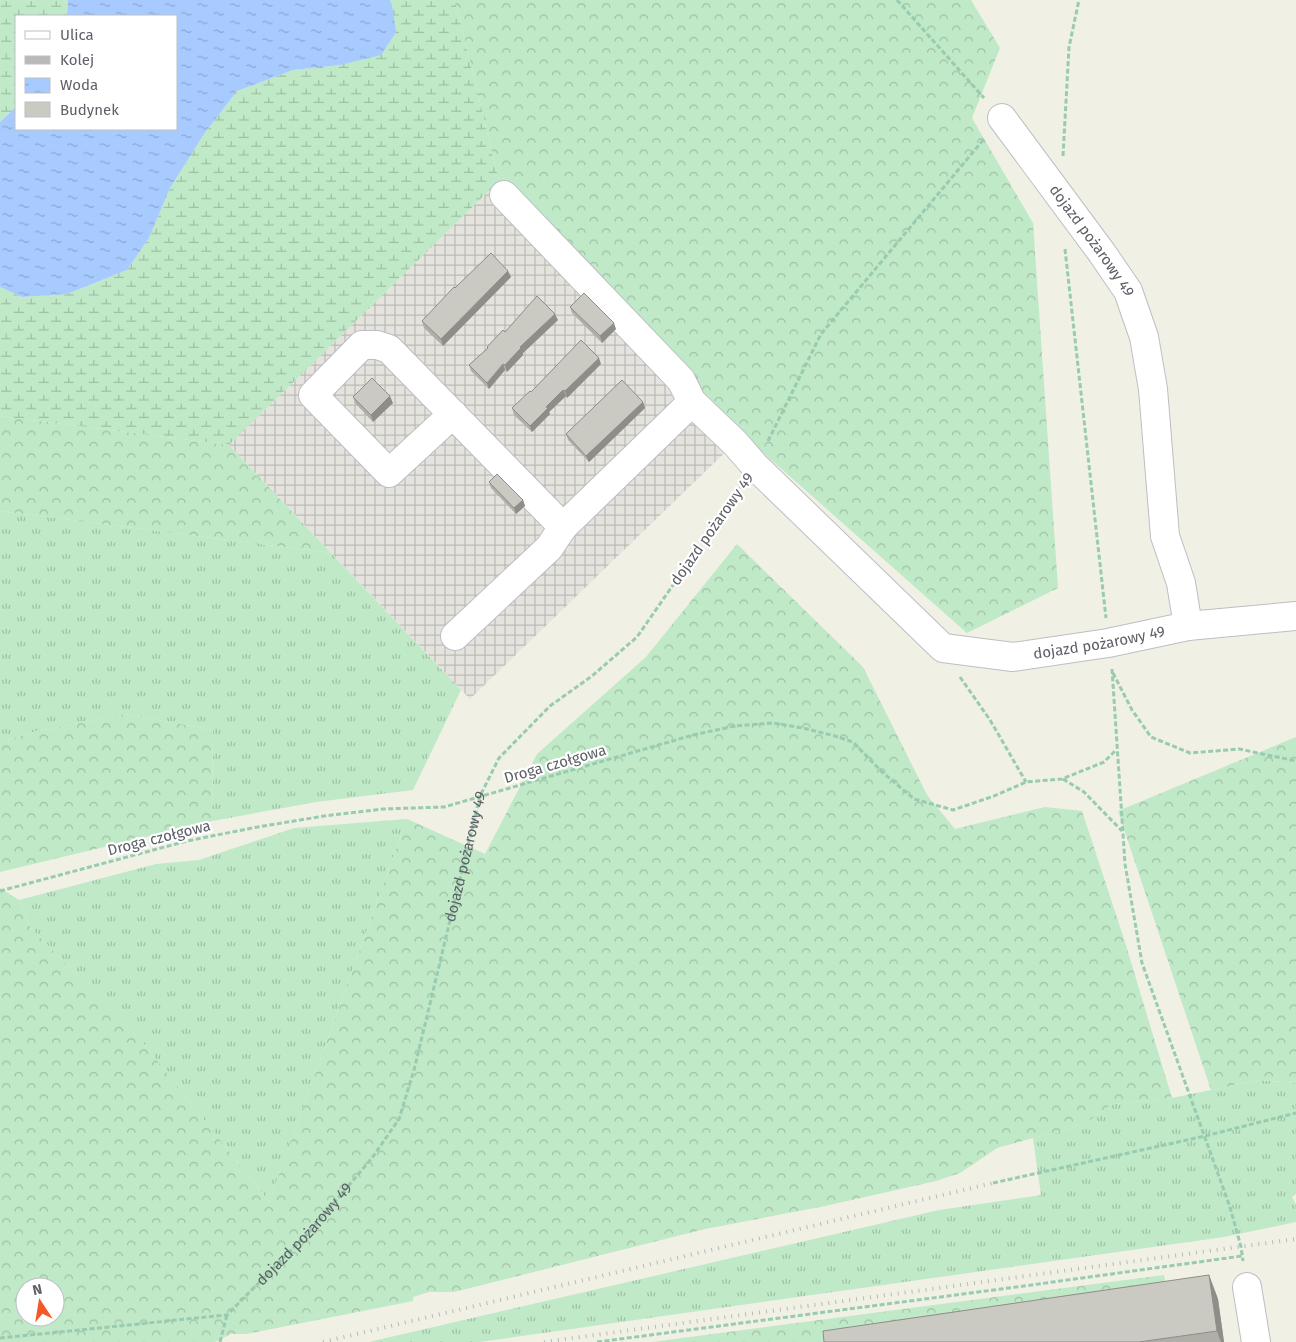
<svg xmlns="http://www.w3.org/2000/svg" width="1296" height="1342" font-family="'Fira Sans',sans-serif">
<defs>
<pattern id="industrial-grid" width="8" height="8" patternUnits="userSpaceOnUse" patternTransform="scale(1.25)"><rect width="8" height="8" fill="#e4e3dd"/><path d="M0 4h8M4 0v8" fill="none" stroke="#bcbbb7"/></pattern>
<pattern id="grass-tufts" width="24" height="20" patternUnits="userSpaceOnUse" patternTransform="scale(1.25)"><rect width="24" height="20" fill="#c0e9c7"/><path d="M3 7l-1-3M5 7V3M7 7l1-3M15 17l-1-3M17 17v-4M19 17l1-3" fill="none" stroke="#9fc0a5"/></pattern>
<pattern id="forest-crowns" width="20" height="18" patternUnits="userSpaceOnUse" patternTransform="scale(1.25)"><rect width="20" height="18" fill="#c0e9c7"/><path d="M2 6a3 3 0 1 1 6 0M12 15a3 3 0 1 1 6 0" fill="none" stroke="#9fc0a5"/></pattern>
<pattern id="wetland-marsh" width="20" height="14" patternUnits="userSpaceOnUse" patternTransform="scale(1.25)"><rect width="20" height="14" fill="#c0e9c7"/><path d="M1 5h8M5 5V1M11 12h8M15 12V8" fill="none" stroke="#9fc0a5"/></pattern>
<pattern id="water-ripples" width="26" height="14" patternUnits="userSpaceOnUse" patternTransform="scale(1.25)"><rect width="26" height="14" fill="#a7caff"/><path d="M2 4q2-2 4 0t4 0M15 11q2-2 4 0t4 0" fill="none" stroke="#8ba7d2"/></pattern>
</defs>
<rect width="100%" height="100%" fill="#f0f0e5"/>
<polygon fill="url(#industrial-grid)" points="499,181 743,435 470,699 229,445"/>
<g fill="url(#grass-tufts)">
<polygon points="0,511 331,553 461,690 413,790 316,802 212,821 213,730 125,714 38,731 0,742"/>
<polygon points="407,819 269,1202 144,1044 30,927 19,900 156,864 199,860 294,828"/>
<polygon points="1259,1080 1296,1083 1296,1194 1292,1197 1296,1205 1296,1222 1224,1237 479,1342 369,1342 939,1210 1041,1195 1033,1138 1064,1131 1090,1120 1112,1104 1172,1098"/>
</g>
<g fill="url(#forest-crowns)" fill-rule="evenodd">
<polygon points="455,0 971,0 1000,48 972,118 1033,223 1058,588 967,633 743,435 499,181"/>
<polygon points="0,416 229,445 331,553 0,511"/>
<path d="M737,544l126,123 64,128 28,34 90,-22 37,4 42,128 48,159 -60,6 -22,16 -26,11 -31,7 -36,10 -37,25 -24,8 -111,25 -120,23 -251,63h-25l-16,5v4l-167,33h-15l-16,8h-215v-454l19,12 11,27 114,117 125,158 138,-383 78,35 52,-100 109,-97zM25,1287h30v30h-30z"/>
<polygon points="125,714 213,730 212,821 0,872 0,742 38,731"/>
<polygon points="1296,737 1296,1083 1259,1080 1211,1090 1118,811"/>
<polygon points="1164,1275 1167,1296 869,1342 652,1342"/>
</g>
<g fill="url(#wetland-marsh)">
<polygon points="0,0 68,0 67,16 16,16 16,107 0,122"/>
<polygon points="390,0 455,0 499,181 229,445 0,416 0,287 22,297 67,294 127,270 149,238 170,188 204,134 237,91 293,70 340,65 392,5"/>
</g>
<polygon fill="url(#water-ripples)" points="68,0 390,0 392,5 396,32 381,55 340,65 293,70 237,91 204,134 170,188 149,238 127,270 67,294 22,297 0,287 0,122 16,107 16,129 176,129 176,16 67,16"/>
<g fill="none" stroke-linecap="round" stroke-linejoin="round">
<g stroke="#bdbec5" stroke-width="30">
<g id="minor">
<path id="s2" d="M1002,118l100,135 26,38 16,46 9,52 12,147 16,47 7,43"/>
<path id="s3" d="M504,195l177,185 11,22 43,41 20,23 188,182 70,9 95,-14 80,-17 108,-10"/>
<polyline points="453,414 389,473 313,395 362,345 377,345 389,349 563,527 692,402"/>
<polyline points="455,636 549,548 563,527"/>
<polyline points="1247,1287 1256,1342"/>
</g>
</g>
<g stroke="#98cbaf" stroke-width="3" stroke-dasharray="5 2.5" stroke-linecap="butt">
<polyline points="897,0 984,98"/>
<polyline points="1063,156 1069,47 1079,0"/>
<polyline points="1065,249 1106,618"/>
<polyline points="768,441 821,334 984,139"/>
<polyline points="1112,669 1125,864 1142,963 1230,1207 1241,1247 1243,1261"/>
<polyline points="1113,673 1132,710 1151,737 1190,753 1239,749 1296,761"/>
<polyline points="960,677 990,720 1026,782"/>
<polyline points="1063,779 1084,792 1122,831"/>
<polyline points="0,891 187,841 252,828 324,816 383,809 444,807 693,735 735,726 773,723 803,728 835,736 853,742 881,771 914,799 953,810 994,796 1026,782 1062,779 1104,762 1116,750"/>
<polyline points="993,1183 1205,1136 1296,1113"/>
<path id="s1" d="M0,1338l227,-23 83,-84 62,-73 27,-39 15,-49 66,-274 19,-38 51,-52 42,-30 45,-39 104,-150"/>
<polyline points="220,1342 227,1315"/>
<polyline points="597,1342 1024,1286 1242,1256"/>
</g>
<use href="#minor" stroke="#fff" stroke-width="28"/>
<g stroke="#b8b9ba" stroke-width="4" stroke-dasharray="1 6" stroke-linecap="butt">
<polyline points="323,1342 993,1183"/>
<polyline points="544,1342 1296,1239"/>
</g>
</g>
<g fill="#afaea7">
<polygon points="508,271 511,277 443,346 424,328 422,321 455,288"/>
<polygon points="570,307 616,329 602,343 572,313"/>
<polygon points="558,320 523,353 523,355 507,372 505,370 489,389 471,371 469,365 487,349 487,347 505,332"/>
<polygon points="601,364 567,398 566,396 549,412 550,414 532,432 514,415 512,408 531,392"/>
<polygon points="353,397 393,403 373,422 355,403"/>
<polygon points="643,402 645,408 589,462 568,440 566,434"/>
<polygon points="489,482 523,500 525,506 516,514 491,488"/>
<polygon points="1209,1275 1218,1299 1224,1342 824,1342"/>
</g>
<g fill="#8e8d88">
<polygon points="508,271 511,277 443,346 441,339"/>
<polygon points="555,314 558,320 523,353 523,355 507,372 505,365 520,347"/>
<polygon points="614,323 616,329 602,343 600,336"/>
<polygon points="599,358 601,364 567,398 565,391"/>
<polygon points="503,364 505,370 489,389 487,383"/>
<polygon points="563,390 566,396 549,412 550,414 532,432 530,426 546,407"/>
<polygon points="390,396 393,403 373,422 371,415"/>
<polygon points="643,402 645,408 589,462 586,456"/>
<polygon points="523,500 525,506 516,514 514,508"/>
<polygon points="1209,1275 1218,1299 1224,1342 1221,1342 1217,1331"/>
</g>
<g fill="#cbcac2" stroke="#8e8d88">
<polygon points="491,253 508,271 441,339 422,321 454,287 455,288"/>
<polygon points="584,293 614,323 600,336 570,307"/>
<polygon points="537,296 555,314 520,347 521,348 505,365 503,364 487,383 469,365 488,348 487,347 503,330 505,332"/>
<polygon points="581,340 599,358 565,391 563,390 546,407 548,408 530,426 512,408 530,391 531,392"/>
<polygon points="372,378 390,396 371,415 353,397"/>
<polygon points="622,380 643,402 586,456 566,434"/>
<polygon points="497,474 523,500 514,508 489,482"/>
<polygon points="1209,1275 1217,1331 1139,1342 824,1342 823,1331"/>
</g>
<g text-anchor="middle" stroke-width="4.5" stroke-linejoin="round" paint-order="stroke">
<g font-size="15" fill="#5d6067" stroke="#fff">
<text dy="5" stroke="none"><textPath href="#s2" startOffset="152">dojazd pożarowy 49</textPath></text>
<text transform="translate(712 529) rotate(-55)" y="5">dojazd pożarowy 49</text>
<text dy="5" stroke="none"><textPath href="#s3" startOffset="790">dojazd pożarowy 49</textPath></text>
<text transform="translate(555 764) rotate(-16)" y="5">Droga czołgowa</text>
<text transform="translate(159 838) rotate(-14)" y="5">Droga czołgowa</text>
<text dy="5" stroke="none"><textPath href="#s1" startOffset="760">dojazd pożarowy 49</textPath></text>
<text dy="5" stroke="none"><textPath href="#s1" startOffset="340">dojazd pożarowy 49</textPath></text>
</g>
</g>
<rect x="15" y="15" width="162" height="115" fill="#ffffff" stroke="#bebfc2"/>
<rect x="25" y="31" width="25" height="8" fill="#ffffff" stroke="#bebfc2"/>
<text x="60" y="40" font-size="15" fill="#5d6067">Ulica</text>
<rect x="25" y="56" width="25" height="8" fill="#b8b9ba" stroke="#bebfc2"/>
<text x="60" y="65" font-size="15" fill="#5d6067">Kolej</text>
<rect x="25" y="78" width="25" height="15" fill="url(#water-ripples)" stroke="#bebfc2"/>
<text x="60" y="90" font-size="15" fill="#5d6067">Woda</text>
<rect x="25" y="102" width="25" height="15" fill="#cbcac2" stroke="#bebfc2"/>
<text x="60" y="115" font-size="15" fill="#5d6067">Budynek</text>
<g transform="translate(40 1302) rotate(348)"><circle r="24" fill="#ffffff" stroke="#bebfc2"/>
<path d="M0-4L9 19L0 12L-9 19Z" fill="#f55826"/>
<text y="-8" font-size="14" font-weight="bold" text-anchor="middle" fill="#5d6067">N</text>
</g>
</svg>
